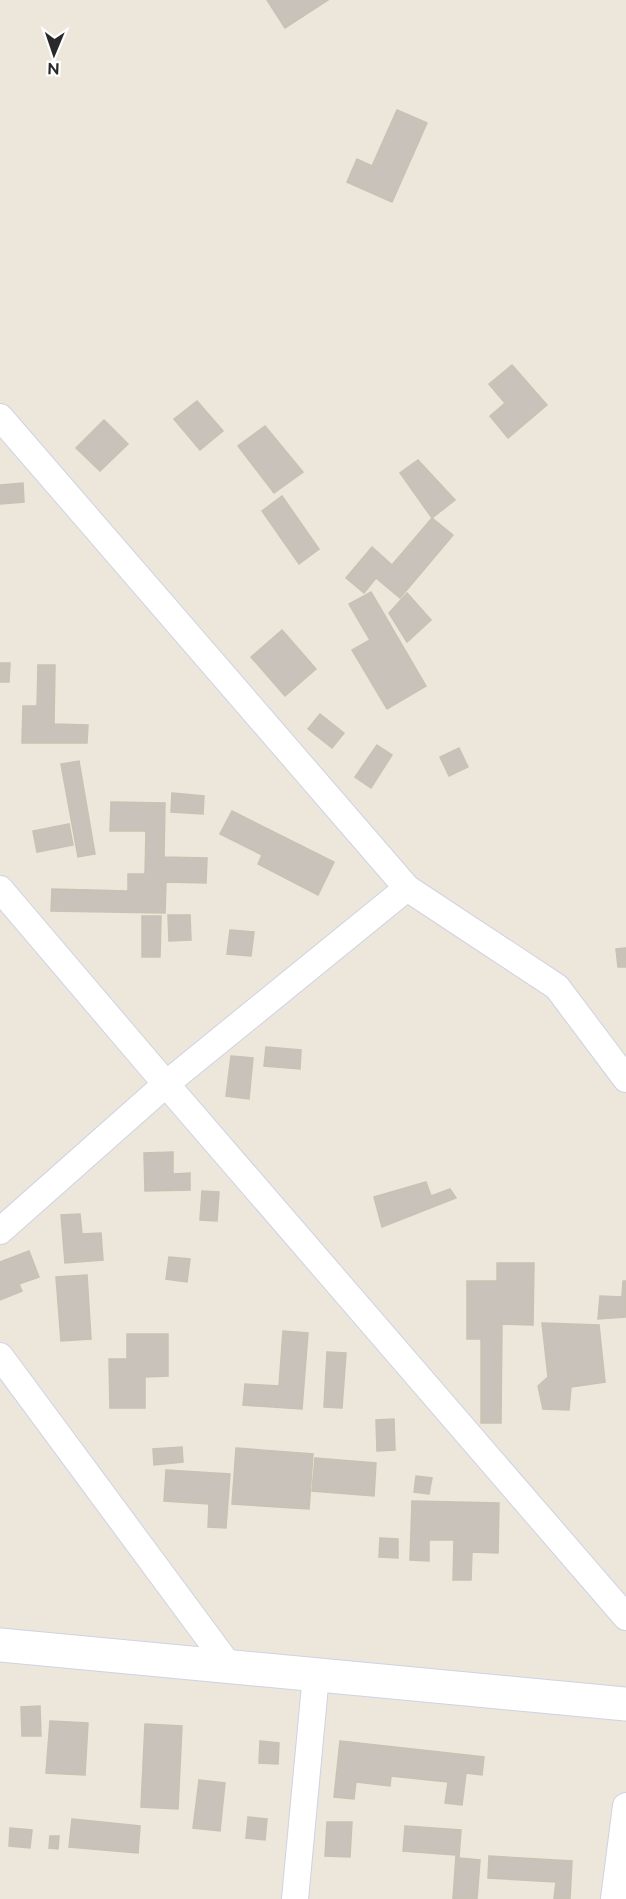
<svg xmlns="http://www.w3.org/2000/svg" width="626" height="1899" font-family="Raleway,sans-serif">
<rect width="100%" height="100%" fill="#ede6da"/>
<g fill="#c8c2ba" stroke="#c8c2b3" stroke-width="1.5">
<polygon points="267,0 328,0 285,28"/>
<polygon points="397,110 427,123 392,202 347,182 357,159 372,166"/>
<polygon points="512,365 547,405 508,438 490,416 505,403 489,384"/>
<polygon points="197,401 223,431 200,450 174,419"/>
<polygon points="104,420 128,444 100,471 76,448"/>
<polygon points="265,426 303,472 274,493 238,446"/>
<polygon points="418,460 455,500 432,518 400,473"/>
<polygon points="23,483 24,502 0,504 0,485"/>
<polygon points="282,496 319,549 299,564 262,511"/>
<polygon points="432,518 453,535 400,598 376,578 364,593 346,578 372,547 392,565"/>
<polygon points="371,592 426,686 387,709 352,650 370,640 349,604"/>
<polygon points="407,593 431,620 407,642 389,613"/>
<polygon points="282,630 316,669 285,696 251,657"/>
<polygon points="0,663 10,663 9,682 0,682"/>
<polygon points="38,665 55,665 54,724 88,725 87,743 22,743 23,706 37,706"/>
<polygon points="320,714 344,733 332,748 308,729"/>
<polygon points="377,745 392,755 371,788 355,777"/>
<polygon points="459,748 468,767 449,776 440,757"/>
<polygon points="79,761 95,854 78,857 61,764"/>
<polygon points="172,793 204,796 203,814 171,812"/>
<polygon points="111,802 165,803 164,857 207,858 206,883 166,882 165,913 51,911 52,889 128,891 128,874 145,874 146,831 110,831"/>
<polygon points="232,811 334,862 318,895 258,864 262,855 220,834"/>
<polygon points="69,824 73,845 37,852 33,831"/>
<polygon points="168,915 190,915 191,940 169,941"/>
<polygon points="142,916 161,916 160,957 142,957"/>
<polygon points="230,930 254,932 251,956 227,954"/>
<polygon points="626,948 626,967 618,967 616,949"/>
<polygon points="266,1047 301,1050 300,1069 264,1066"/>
<polygon points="231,1056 253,1058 249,1099 226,1096"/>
<polygon points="173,1152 173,1174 190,1173 190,1190 145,1191 144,1153"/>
<polygon points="426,1182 431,1196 450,1189 456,1198 382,1227 374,1197"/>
<polygon points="202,1191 219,1192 217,1221 200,1220"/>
<polygon points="80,1214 82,1234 101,1233 103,1260 65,1263 61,1215"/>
<polygon points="29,1251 39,1277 19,1284 22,1291 0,1300 0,1262"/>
<polygon points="169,1257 190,1259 187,1282 166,1279"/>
<polygon points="497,1263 534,1263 533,1325 502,1324 501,1423 481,1423 481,1339 467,1339 467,1281 497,1281"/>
<polygon points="87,1275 91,1339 61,1341 56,1277"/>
<polygon points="623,1281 626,1281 626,1317 598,1319 600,1296 622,1297"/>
<polygon points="542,1323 599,1325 605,1382 571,1387 569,1410 543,1409 538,1386 548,1377"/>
<polygon points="283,1331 308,1333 302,1409 243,1405 245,1384 279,1386"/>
<polygon points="127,1334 168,1334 168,1376 145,1377 145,1408 110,1408 109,1359 127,1359"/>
<polygon points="327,1352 346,1353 342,1408 324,1407"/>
<polygon points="394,1419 395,1450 377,1451 376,1420"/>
<polygon points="182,1447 183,1462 154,1465 153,1449"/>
<polygon points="236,1448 313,1454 309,1509 232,1504"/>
<polygon points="315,1458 376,1463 374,1496 312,1491"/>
<polygon points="166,1470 230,1474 226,1528 208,1527 209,1504 164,1501"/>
<polygon points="416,1476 432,1478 429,1494 414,1492"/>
<polygon points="412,1501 499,1503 498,1553 472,1552 471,1580 453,1580 454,1540 429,1540 429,1561 410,1560"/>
<polygon points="380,1538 398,1539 398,1558 379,1557"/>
<polygon points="40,1706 41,1736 22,1736 21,1707"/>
<polygon points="50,1721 88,1723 85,1775 46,1773"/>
<polygon points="145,1724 182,1726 178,1809 141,1807"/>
<polygon points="260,1741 279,1743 278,1764 259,1763"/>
<polygon points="340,1741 484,1757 482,1775 466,1773 462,1805 445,1803 448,1782 391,1776 390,1786 356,1782 354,1799 334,1797"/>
<polygon points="199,1780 225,1783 220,1831 193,1828"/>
<polygon points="248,1817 267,1819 265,1840 246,1838"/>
<polygon points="72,1819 140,1826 138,1853 69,1847"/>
<polygon points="327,1822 352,1822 350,1857 325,1856"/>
<polygon points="405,1826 461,1830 459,1858 480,1860 477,1899 453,1899 456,1855 403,1851"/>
<polygon points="10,1828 32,1830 30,1848 9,1846"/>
<polygon points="50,1836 59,1836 58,1849 49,1848"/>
<polygon points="489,1856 572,1861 570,1899 554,1899 556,1882 488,1878"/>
</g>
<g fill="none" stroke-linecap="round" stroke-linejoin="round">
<g stroke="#cfd2e3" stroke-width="28">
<g id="street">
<polyline points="0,417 407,888 557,987 626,1079"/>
<polyline points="0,889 166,1084 626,1617"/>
<polyline points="0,1231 166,1084 407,888"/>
<polyline points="0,1356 230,1667"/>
<polyline points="295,1899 316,1675"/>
<polyline points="614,1899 626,1806"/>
</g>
</g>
<g stroke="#cfd2e3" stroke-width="35">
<polyline id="secondary" points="0,1645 626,1704"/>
</g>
<use href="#street" stroke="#fff" stroke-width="26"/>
<use href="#secondary" stroke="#fff" stroke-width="33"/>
</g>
<g transform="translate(54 54) rotate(182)" stroke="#ffffff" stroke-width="4.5" paint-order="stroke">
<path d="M0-4.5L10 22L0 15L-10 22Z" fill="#292929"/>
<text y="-9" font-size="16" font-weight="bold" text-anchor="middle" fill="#292929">N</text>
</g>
</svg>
